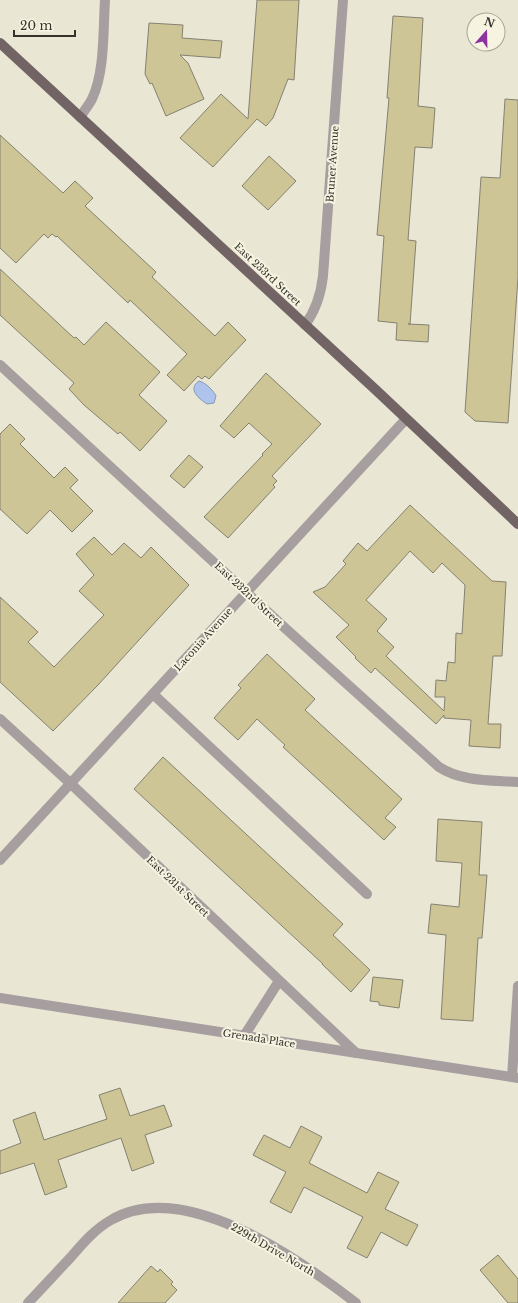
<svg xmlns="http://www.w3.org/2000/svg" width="518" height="1303" font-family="'Libre Baskerville',serif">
<rect width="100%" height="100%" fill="#e9e6d4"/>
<path fill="#aec4ed" stroke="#8998b3" d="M199,381c7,2 14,9 17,15l-2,7 -7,1c-8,-5 -20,-15 -8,-23z"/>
<g fill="#cec596" stroke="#848171" fill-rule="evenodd">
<polygon points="257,0 299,0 294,80 288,79 273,118 266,126 257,119 213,167 180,138 221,94 248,119"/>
<polygon points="393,16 423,18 418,106 435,108 432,148 415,147 408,240 416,241 410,324 408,324 429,325 428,342 396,340 397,323 378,321 384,236 377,235 389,98 387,98"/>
<polygon points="149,23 183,25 182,38 222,41 220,58 180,55 188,63 204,99 166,116 152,83 150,84 145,74"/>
<polygon points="505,99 518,100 518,277 508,423 475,421 465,412 481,177 500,178"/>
<polygon points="0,135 63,193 75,181 93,198 85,206 156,272 152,277 215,336 228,322 246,340 209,379 205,376 202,379 198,376 184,391 167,375 187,354 130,300 128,303 57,236 56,237 52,234 48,238 44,234 16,263 0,248"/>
<polygon points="269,156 296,181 268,210 242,186"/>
<polygon points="0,269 74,338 76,337 84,345 106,322 160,372 139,395 167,421 140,451 120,432 118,434 84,405 69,389 74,383 0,315"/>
<polygon points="266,373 321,424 272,476 277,481 273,485 275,487 228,538 204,517 263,455 262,454 272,444 249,423 234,438 220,426"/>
<polygon points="10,424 25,439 20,444 54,478 65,467 78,480 70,488 93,511 72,532 50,510 27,534 0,509 0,434"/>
<polygon points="189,455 203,467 184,488 170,476"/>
<path d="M410,505l82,76 14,1 -4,74h-9l-5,68h13l-1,24 -31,-2 2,-26 -27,-2v-3l-8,9 -61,-56 -4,5 -16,-15 1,-1 -20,-20 13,-12 -36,-33 12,-5 21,-23 -3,-3 15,-18 9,8zM410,551l23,22 9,-10 23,22 -3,49 -6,-1 -1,30 -7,-1 -2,19 -10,-1 -1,17h10l-1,14 -58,-55 8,-9 -17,-16 10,-12 -21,-19z"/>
<polygon points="94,537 112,555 124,543 141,558 151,547 189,585 98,685 53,731 0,682 0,597 38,632 28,642 54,667 104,615 79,591 94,575 76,554"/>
<polygon points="267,654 315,699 305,710 402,799 385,818 396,827 384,840 283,747 285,745 257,719 238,740 214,718 241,688 238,685"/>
<polygon points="163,757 343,924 333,935 370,970 351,992 322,964 323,964 134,789"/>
<polygon points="438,819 482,822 479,875 487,875 482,938 478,938 473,1021 441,1019 446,935 428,933 431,904 459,907 462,863 436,861"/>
<polygon points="373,977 403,980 399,1008 379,1005 379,1002 370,1001"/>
<polygon points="120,1088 130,1116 164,1105 172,1126 145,1135 154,1163 132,1171 121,1138 58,1160 67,1187 45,1195 34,1163 0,1174 0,1151 21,1143 13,1120 35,1112 44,1140 107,1119 99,1095"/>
<polygon points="301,1126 322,1137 309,1163 367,1193 378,1172 399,1182 385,1209 418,1225 407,1246 381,1232 367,1258 347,1248 363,1217 304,1187 291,1213 270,1202 286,1172 253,1155 264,1135 290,1148"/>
<polygon points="498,1255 518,1279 518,1303 508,1303 480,1270"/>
<polygon points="151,1266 158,1272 160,1269 173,1282 171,1284 177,1290 165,1303 118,1303"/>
</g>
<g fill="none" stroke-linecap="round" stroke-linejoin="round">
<polyline stroke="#a79e9f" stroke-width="10" points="153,694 367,894"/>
<g stroke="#a79e9f" stroke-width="10">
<path d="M80,117c4,-6 9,-12 12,-18 13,-27 11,-69 13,-99"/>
<path d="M305,325c11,-15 16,-31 18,-49l20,-276"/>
<path d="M0,365l285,263 154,139c23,15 53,13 79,15"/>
<polyline points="0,719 70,783 356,1053"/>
<polyline points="0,998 518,1078"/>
<polyline points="244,1036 279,981"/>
<polyline points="512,1077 518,986"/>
<path d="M28,1303c14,-15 29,-31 43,-46 12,-14 24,-28 40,-37 73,-43 188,39 245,83"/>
</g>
<polyline stroke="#a79e9f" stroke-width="10" points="0,860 406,419"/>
<polyline stroke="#726365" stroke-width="10" points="0,43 377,391 518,524"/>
</g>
<g text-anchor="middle" stroke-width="4" stroke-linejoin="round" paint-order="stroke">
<g font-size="10" fill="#34332c" stroke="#f6f3e1">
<text transform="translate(332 164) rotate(-86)" y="4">Bruner Avenue</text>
<text transform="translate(268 274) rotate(43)" y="4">East 233rd Street</text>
<text transform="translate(249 594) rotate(43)" y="4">East 232nd Street</text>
<text transform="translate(203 639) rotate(-48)" y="4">Laconia Avenue</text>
<text transform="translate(178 886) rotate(44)" y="4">East 231st Street</text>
<text transform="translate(259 1038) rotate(9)" y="4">Grenada Place</text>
<text transform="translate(273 1249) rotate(30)" y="4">229th Drive North</text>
</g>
</g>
<g transform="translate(486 32) rotate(20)"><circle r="19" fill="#f6f3e1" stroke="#a8a699"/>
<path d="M0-3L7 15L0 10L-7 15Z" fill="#8c339f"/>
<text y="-6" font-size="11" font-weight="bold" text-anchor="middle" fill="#34332c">N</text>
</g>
<path d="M14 30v6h61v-6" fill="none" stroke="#34332c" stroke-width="2"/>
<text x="20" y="30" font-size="12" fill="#34332c" stroke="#f6f3e1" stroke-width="3" paint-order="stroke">20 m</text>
</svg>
